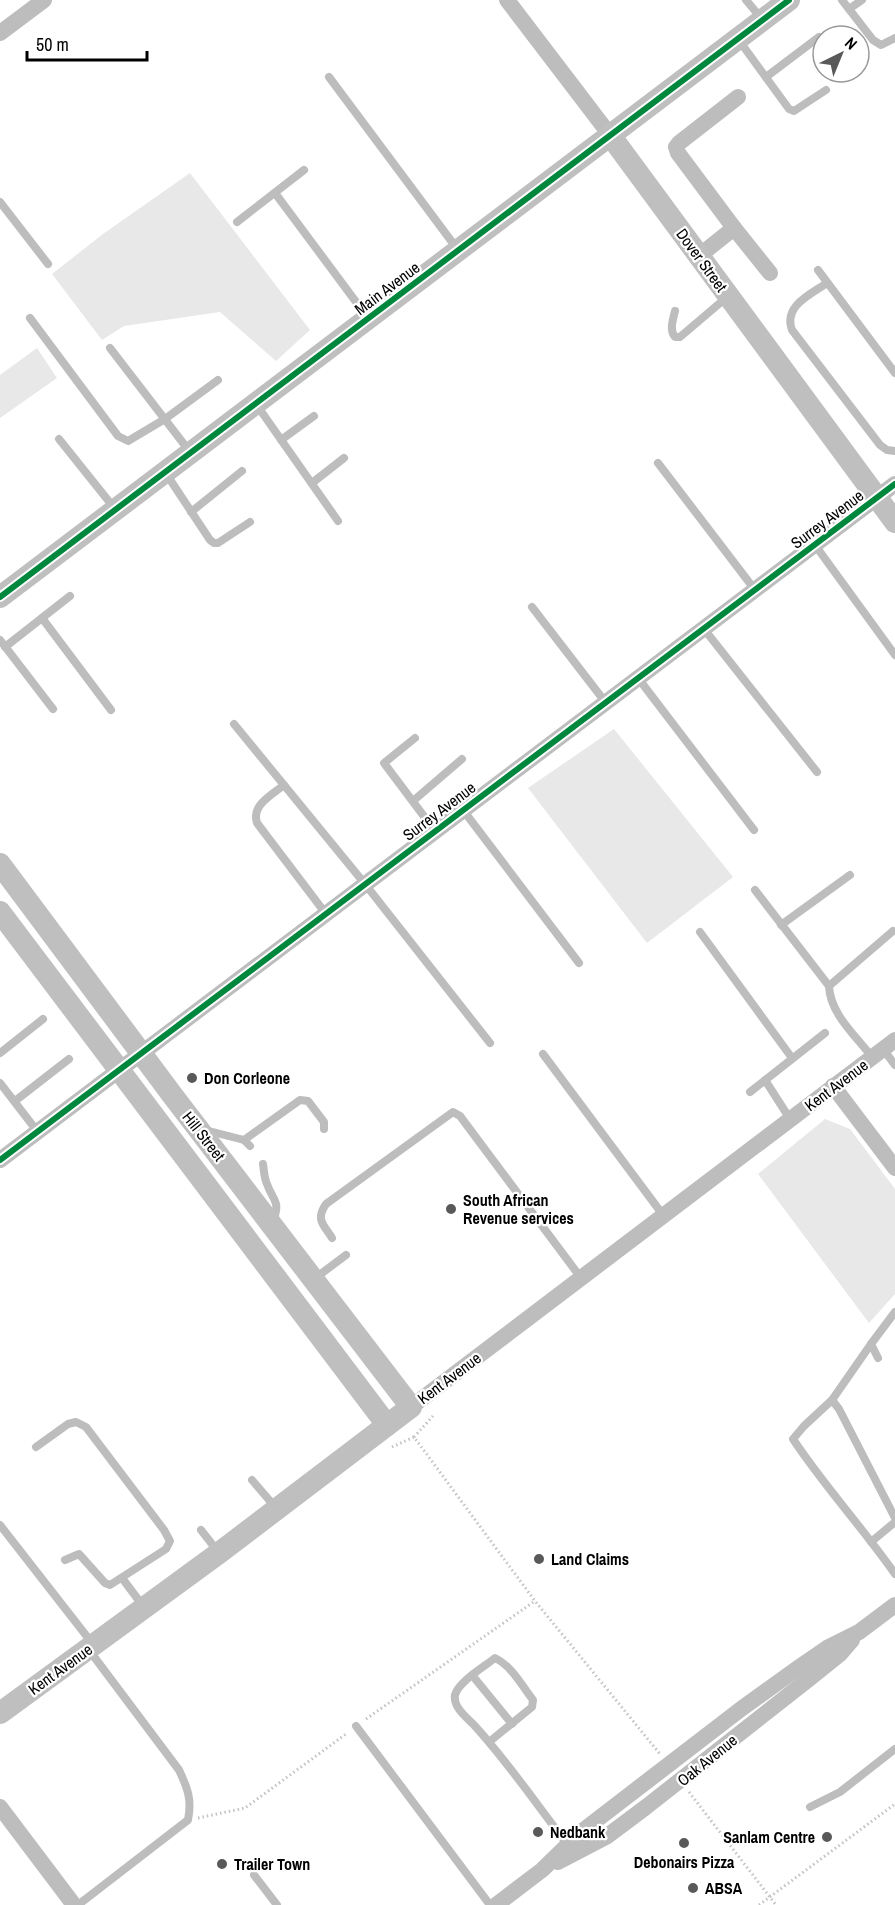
<svg xmlns="http://www.w3.org/2000/svg" width="895" height="1905" font-family="'Archivo Narrow',sans-serif">
<rect width="100%" height="100%" fill="#fff"/>
<g fill="#e8e8e8">
<polygon points="190,173 310,330 276,361 220,312 124,326 102,340 52,274 103,234"/>
<polygon points="37,348 57,378 0,418 0,375"/>
<polygon points="614,729 733,877 647,943 528,788"/>
<polygon points="825,1119 850,1129 895,1189 895,1294 869,1323 758,1174"/>
</g>
<g fill="none" stroke-linecap="round" stroke-linejoin="round">
<g stroke="#c2c2c2" stroke-width="3" stroke-dasharray="1.5 3" stroke-linecap="butt">
<polyline points="414,1437 433,1416"/>
<polyline points="392,1447 414,1437 535,1601 660,1754"/>
<polyline points="366,1719 535,1601"/>
<polyline points="689,1792 776,1905"/>
<polyline points="198,1818 245,1808 346,1734"/>
<polyline points="759,1905 895,1804"/>
</g>
<g stroke="#bdbdbd" stroke-width="8">
<polyline points="746,0 761,18"/>
<polyline points="842,0 873,40 881,45 895,38"/>
<polyline points="849,9 862,0"/>
<polyline points="738,39 789,109 794,111 826,90"/>
<polyline points="329,77 458,250"/>
<polyline points="766,77 819,37"/>
<polyline points="275,193 368,318"/>
<polyline points="0,202 48,264"/>
<polyline points="237,222 304,170"/>
<polyline points="818,270 895,373"/>
<path d="M827,283c-16,11 -44,23 -35,47l88,115 7,5 8,1"/>
<path d="M675,311c-2,9 -6,19 0,26h5l47,-40"/>
<polyline points="30,318 118,436 128,441 165,419 218,380"/>
<polyline points="110,348 190,452"/>
<polyline points="256,404 338,521"/>
<polyline points="59,439 115,509"/>
<polyline points="281,440 314,416"/>
<polyline points="658,463 755,590"/>
<polyline points="165,472 210,540 214,543 218,543 250,522"/>
<polyline points="312,483 344,458"/>
<polyline points="191,512 242,471"/>
<polyline points="815,545 895,655"/>
<polyline points="532,607 606,703"/>
<polyline points="42,618 111,710"/>
<polyline points="704,629 817,772"/>
<polyline points="0,640 53,709"/>
<polyline points="5,647 70,596"/>
<polyline points="638,678 754,830"/>
<polyline points="234,724 365,884 490,1043"/>
<polyline points="415,738 384,763 435,831"/>
<path d="M284,785c-12,10 -33,20 -27,38l69,91"/>
<polyline points="413,801 462,759"/>
<polyline points="463,810 579,963"/>
<path d="M755,890l74,96c1,28 27,50 43,71"/>
<polyline points="781,925 850,875"/>
<polyline points="700,932 792,1058"/>
<polyline points="829,986 893,931"/>
<polyline points="883,1049 895,1065"/>
<polyline points="0,1053 43,1019"/>
<polyline points="543,1054 663,1215"/>
<polyline points="765,1080 790,1119"/>
<polyline points="0,1083 37,1131"/>
<polyline points="750,1092 825,1033"/>
<polyline points="15,1101 69,1059"/>
<polyline points="205,1130 244,1140"/>
<polyline points="250,1146 244,1140 300,1100 308,1101 324,1122 324,1129"/>
<path d="M263,1164c1,6 1,14 4,20 6,17 14,17 6,37"/>
<path d="M332,1238c-8,-13 -17,-18 -6,-34l127,-92 7,4 121,162"/>
<polyline points="314,1279 346,1255"/>
<path d="M895,1312l-24,32 -39,56 -28,26 -11,13c31,47 70,89 102,135"/>
<polyline points="871,1344 878,1358"/>
<polyline points="832,1400 839,1409 895,1518"/>
<polyline points="36,1447 68,1424 76,1422 86,1427 164,1530 170,1541 166,1549 110,1585 105,1583 79,1554 65,1560"/>
<polyline points="252,1480 276,1508"/>
<polyline points="0,1525 92,1643"/>
<polyline points="201,1530 219,1553"/>
<polyline points="871,1542 895,1522"/>
<polyline points="122,1578 143,1606"/>
<polyline points="472,1675 512,1724"/>
<polyline points="356,1726 490,1905"/>
<path d="M489,1742l43,-35 1,-7c-11,-14 -21,-34 -38,-42 -10,8 -37,24 -40,37 -2,12 11,22 19,30 34,37 63,80 94,120"/>
<polyline points="810,1807 840,1792 895,1749"/>
<polyline points="254,1875 277,1905"/>
<path d="M78,1905l110,-85c4,-20 0,-31 -9,-50l-90,-120"/>
</g>
<g stroke="#bdbdbd" stroke-width="16">
<polyline points="507,0 610,135"/>
<polyline points="0,33 44,0"/>
<polyline points="734,228 770,273"/>
<polyline points="699,256 734,228 678,153 676,147 679,143 738,97"/>
<polyline points="833,1086 895,1168"/>
<polyline points="0,1160 895,484"/>
<polyline points="411,1407 895,1040"/>
<polyline points="0,1807 74,1905"/>
<polyline points="558,1862 606,1837 646,1807 809,1679 840,1654 852,1640"/>
<polyline points="496,1905 542,1870 581,1832 741,1709 798,1668 827,1648 859,1632 895,1605"/>
</g>
<g stroke="#bfbfbf" stroke-width="22">
<polyline points="610,135 895,522"/>
<polyline points="0,597 789,0"/>
<polyline points="0,864 173,1096 411,1407 219,1553 0,1713"/>
<polyline points="0,912 387,1425"/>
</g>
<g stroke="#fff" stroke-width="10">
<g id="cycleway">
<polyline points="0,597 789,0"/>
<polyline points="0,1160 895,484"/>
</g>
</g>
<use href="#cycleway" stroke="#00873e" stroke-width="6"/>
</g>
<g fill="#595959" stroke="#fff" stroke-width="2">
<circle cx="192" cy="1078" r="6"/>
<circle cx="451" cy="1209" r="6"/>
<circle cx="539" cy="1559" r="6"/>
<circle cx="538" cy="1832" r="6"/>
<circle cx="827" cy="1837" r="6"/>
<circle cx="684" cy="1843" r="6"/>
<circle cx="222" cy="1864" r="6"/>
<circle cx="693" cy="1888" r="6"/>
</g>
<g text-anchor="middle" stroke-width="4.5" stroke-linejoin="round" paint-order="stroke">
<g font-size="16" fill="#000" stroke="#fff">
<text transform="translate(702 260) rotate(54)" y="6">Dover Street</text>
<text transform="translate(387 288) rotate(-37)" y="6">Main Avenue</text>
<text transform="translate(827 519) rotate(-37)" y="6">Surrey Avenue</text>
<text transform="translate(439 811) rotate(-37)" y="6">Surrey Avenue</text>
<text transform="translate(836 1085) rotate(-37)" y="6">Kent Avenue</text>
<text transform="translate(204 1136) rotate(52)" y="6">Hill Street</text>
<text transform="translate(449 1378) rotate(-37)" y="6">Kent Avenue</text>
<text transform="translate(60 1669) rotate(-36)" y="6">Kent Avenue</text>
<text transform="translate(707 1760) rotate(-39)" y="6">Oak Avenue</text>
</g>
<g font-size="16" font-weight="bold" fill="#000" stroke="#fff" text-anchor="start">
<text x="204" y="1084">Don Corleone</text>
<text x="463" y="1206">South African<tspan x="463" dy="18">Revenue services</tspan></text>
<text x="551" y="1565">Land Claims</text>
<text x="550" y="1838">Nedbank</text>
<text x="815" y="1843" text-anchor="end">Sanlam Centre</text>
<text x="684" y="1868" text-anchor="middle">Debonairs Pizza</text>
<text x="234" y="1870">Trailer Town</text>
<text x="705" y="1894">ABSA</text>
</g>
</g>
<g transform="translate(841 54) rotate(43)"><circle r="28" fill="#ffffff" stroke="#999999" stroke-width="1.5"/>
<path d="M0-4.5L10 22L0 15L-10 22Z" fill="#595959"/>
<text y="-9" font-size="16" font-weight="bold" text-anchor="middle" fill="#000000">N</text>
</g>
<path d="M27 51v9h120v-9" fill="none" stroke="#000000" stroke-width="3"/>
<text x="36" y="51" font-size="18" fill="#000000" stroke="#ffffff" stroke-width="4.5" paint-order="stroke">50 m</text>
</svg>
